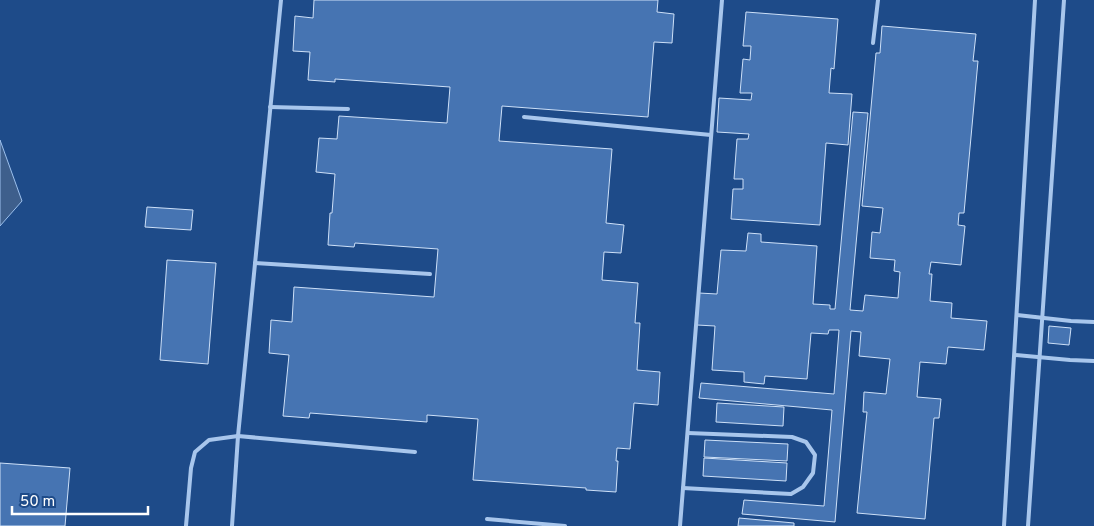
<svg xmlns="http://www.w3.org/2000/svg" width="1094" height="526" font-family="Overpass,sans-serif">
<rect width="100%" height="100%" fill="#1e4b89"/>
<polygon fill="#3e5f8c" stroke="#9cc0ed" points="0,140 22,201 0,226"/>
<g fill="#4674b2" stroke="#cde0f8">
<polygon points="314,0 658,0 657,12 674,14 672,43 654,42 648,117 502,106 499,141 612,149 606,223 624,225 621,253 604,252 602,280 638,283 635,323 640,323 637,370 660,372 658,405 634,403 630,449 617,448 616,461 618,461 616,492 586,490 586,488 473,480 478,419 427,415 427,422 310,413 309,418 283,416 289,355 269,353 271,320 292,322 294,287 434,297 438,249 355,243 354,247 328,245 330,213 332,213 335,174 316,172 319,138 337,139 339,116 447,123 450,87 335,79 335,82 308,80 310,52 293,51 295,16 313,18"/>
<polygon points="746,12 838,19 834,69 831,68 829,93 852,94 848,145 826,143 820,225 731,219 733,189 743,189 743,179 734,179 737,139 748,139 749,134 717,132 719,98 751,100 752,93 740,93 743,59 750,60 751,46 743,46"/>
<polygon points="882,26 976,34 973,61 978,61 964,213 959,213 958,225 965,226 961,265 931,262 929,274 932,274 930,301 952,303 951,318 987,321 984,350 948,347 946,364 920,362 917,397 941,399 939,418 934,418 925,519 857,513 867,412 863,412 864,392 886,394 890,359 859,356 861,332 851,331 835,522 742,514 744,500 824,506 832,410 699,398 701,383 834,394 839,330 829,330 828,334 811,333 807,379 765,376 764,384 744,382 744,372 712,370 715,326 697,325 699,293 717,294 721,250 746,251 748,233 761,234 761,242 817,246 813,304 830,305 830,309 835,309 853,112 868,113 850,310 863,311 865,295 898,298 900,272 894,271 895,260 870,258 872,232 880,233 883,208 862,206 876,53 880,53"/>
<polygon points="147,207 193,210 191,230 145,227"/>
<polygon points="167,260 216,263 208,364 160,360"/>
<polygon points="1049,326 1071,328 1069,345 1048,343"/>
<polygon points="717,403 784,407 783,426 716,422"/>
<polygon points="705,440 788,444 787,461 704,457"/>
<polygon points="704,458 787,463 786,481 703,476"/>
<polygon points="0,463 70,468 65,526 0,526"/>
<polygon points="739,518 794,523 794,526 738,526"/>
</g>
<g fill="none" stroke-linecap="round" stroke-linejoin="round">
<g stroke="#a8c6ec" stroke-width="4">
<polyline points="873,43 878,0"/>
<polyline points="270,107 348,109"/>
<polyline points="524,117 711,135"/>
<polyline points="255,263 430,274"/>
<polyline points="1017,315 1071,321 1094,322"/>
<polyline points="1015,355 1070,360 1094,361"/>
<polyline points="683,488 791,494 803,487 813,473 815,455 806,442 792,437 688,433"/>
<polyline points="487,519 565,526"/>
<polyline points="186,526 191,468 195,452 209,440 238,436 415,452"/>
<polyline points="232,526 238,436 281,0"/>
<polyline points="680,526 722,0"/>
<polyline points="1004,526 1035,0"/>
<polyline points="1028,526 1064,0"/>
</g>
</g>
<path d="M12 506v8h136v-8" fill="none" stroke="#ffffff" stroke-width="2.5"/>
<text x="20" y="506" font-size="15" fill="#ffffff" stroke="#1e4b89" stroke-width="4" paint-order="stroke">50 m</text>
</svg>
